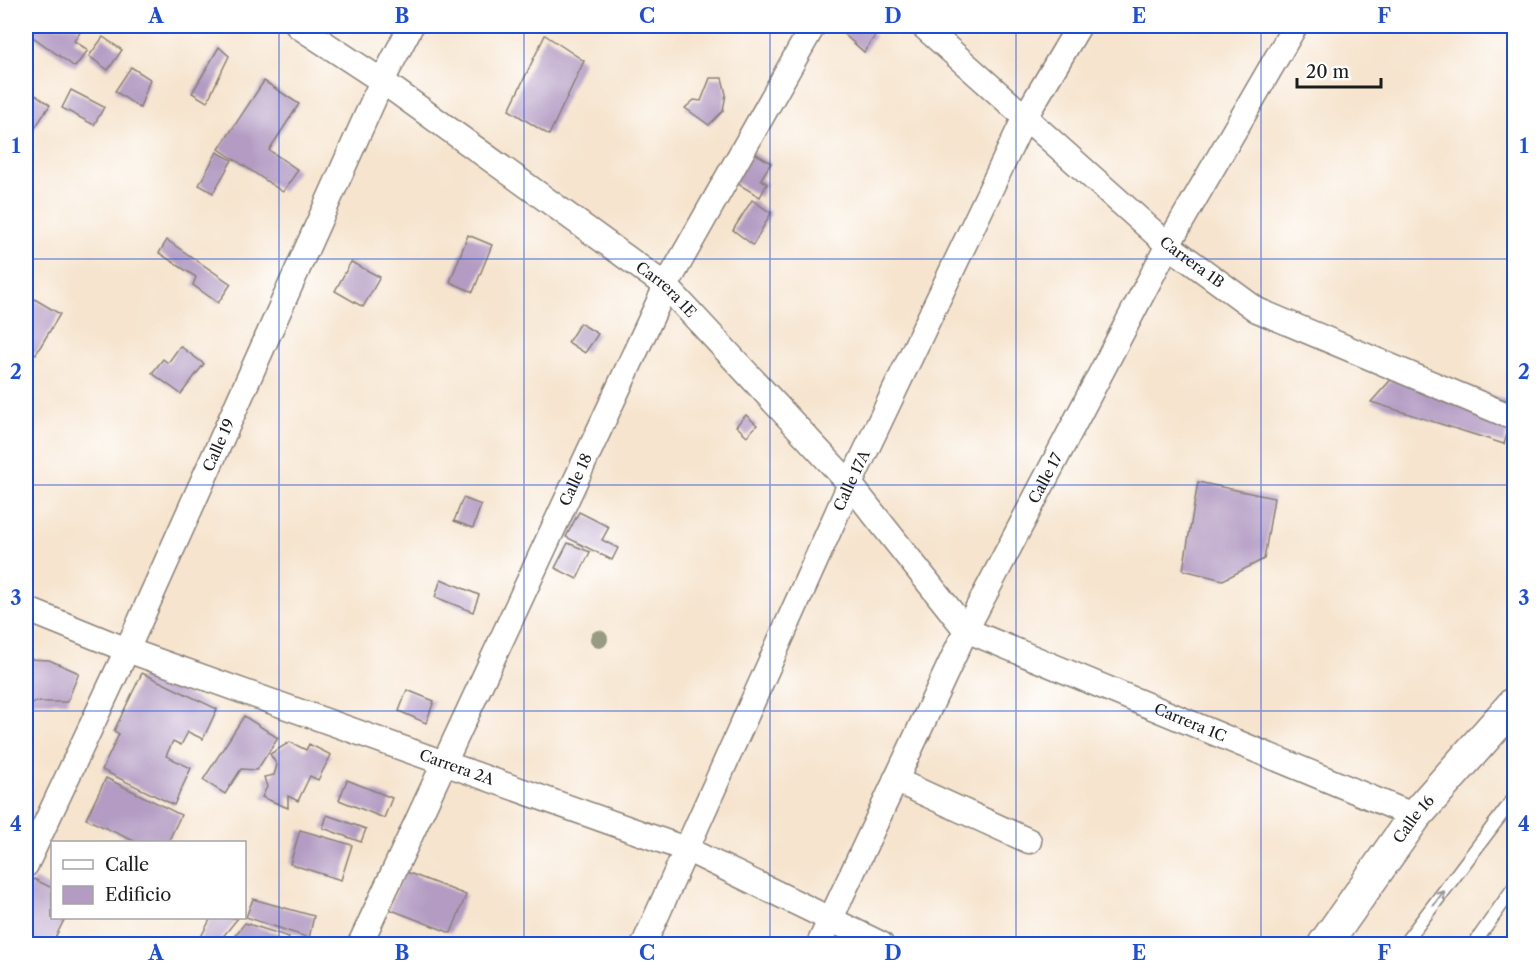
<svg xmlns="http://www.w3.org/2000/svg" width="1540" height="970" font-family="'Libre Caslon Text',serif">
<rect width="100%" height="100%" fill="#fff"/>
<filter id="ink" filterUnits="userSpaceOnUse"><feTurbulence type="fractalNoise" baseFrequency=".0167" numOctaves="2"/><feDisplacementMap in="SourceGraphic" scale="12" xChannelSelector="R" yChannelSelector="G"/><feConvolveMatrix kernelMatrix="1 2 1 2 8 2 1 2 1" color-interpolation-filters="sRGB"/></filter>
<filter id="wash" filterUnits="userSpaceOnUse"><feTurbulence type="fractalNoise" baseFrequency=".008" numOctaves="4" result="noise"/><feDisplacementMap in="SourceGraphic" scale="24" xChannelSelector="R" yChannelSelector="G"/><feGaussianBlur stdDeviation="1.35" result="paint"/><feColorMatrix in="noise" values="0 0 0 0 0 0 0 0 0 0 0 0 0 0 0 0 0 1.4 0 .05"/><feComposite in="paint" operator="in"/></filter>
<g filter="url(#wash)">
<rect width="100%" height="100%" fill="#f6e4ce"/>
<g id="blocks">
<g fill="#b39bc3">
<polygon points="26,26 77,26 81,31 74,41 88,50 75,67 26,32"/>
<polygon points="835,26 874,26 869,31 875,36 864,52"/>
<polygon points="545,35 584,61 549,135 509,110"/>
<polygon points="103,37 122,50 108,70 89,56"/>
<polygon points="219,47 229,56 207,102 192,93"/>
<polygon points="131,67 150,79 140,108 115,91"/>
<polygon points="710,78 722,78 726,94 723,111 709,125 685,108 694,100 701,101"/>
<polygon points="264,81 299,104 269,150 298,170 283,192 219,149"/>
<polygon points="26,88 50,105 29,137 26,134"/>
<polygon points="71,90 104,107 94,125 62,108"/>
<polygon points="745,147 771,163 761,179 767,184 760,197 728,178"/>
<polygon points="217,152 232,160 213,193 199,185"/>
<polygon points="752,200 771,213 753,245 733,230"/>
<polygon points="468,235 492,245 473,292 450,282"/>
<polygon points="167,240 231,284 218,303 193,285 196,277 159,253"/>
<polygon points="351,262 380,277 363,307 335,291"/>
<polygon points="26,294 60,314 36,354 26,348"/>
<polygon points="580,323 598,334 585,353 568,342"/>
<polygon points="180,346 204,364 181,394 152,373 163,359 168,363"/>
<polygon points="1404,365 1514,403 1514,413 1504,444 1371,402"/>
<polygon points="746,415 757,425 747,436 736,426"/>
<polygon points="1198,482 1274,498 1264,559 1223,580 1183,570"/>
<polygon points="463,498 481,505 473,528 454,521"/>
<polygon points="579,512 609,527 602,540 618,548 612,560 566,537"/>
<polygon points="568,543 590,552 577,579 555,568"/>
<polygon points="441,579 479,595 473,612 435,597"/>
<polygon points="28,659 49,660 79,673 67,702 35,702 26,706 26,664"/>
<polygon points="142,673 217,709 203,739 188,732 181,745 173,741 166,756 191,768 174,805 102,770 119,734 114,731"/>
<polygon points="407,690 434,701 426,723 399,711"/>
<polygon points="244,716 278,738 257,770 241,769 225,794 203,780"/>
<polygon points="290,742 306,750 309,744 331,755 318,780 310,776 298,801 288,796 288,808 262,797 267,787 264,777 274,775 277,765 270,754"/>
<polygon points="106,778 181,815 168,842 136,842 86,819"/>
<polygon points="347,780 392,798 384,818 339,800"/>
<polygon points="327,815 366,829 361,842 323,828"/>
<polygon points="300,830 352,845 341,880 290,864"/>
<polygon points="404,871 466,895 451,933 389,909"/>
<polygon points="34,879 52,888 52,918 65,918 52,944 26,944 26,896"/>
<polygon points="253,899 314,916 309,938 246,917"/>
<polygon points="211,918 238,918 217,944 197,944"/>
<polygon points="245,923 289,937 286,944 248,944 232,939"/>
<polygon points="1514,925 1514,944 1502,944"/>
</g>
</g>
</g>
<g filter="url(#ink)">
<use href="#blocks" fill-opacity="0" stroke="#898075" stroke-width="1.5"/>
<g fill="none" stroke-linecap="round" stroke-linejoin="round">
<g stroke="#898075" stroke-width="15">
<g id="service">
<polyline points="1404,944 1514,798"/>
<polyline points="1474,944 1514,887"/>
</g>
</g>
<g stroke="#898075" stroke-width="27">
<g id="minor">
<path id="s1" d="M298,26l84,55 284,205 184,198 116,146 449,186"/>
<path id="s2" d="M923,26l245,219 89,65 257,108"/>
<path id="s3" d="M26,609l101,41 561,200 193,94"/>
<polyline points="895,780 1029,841"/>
<path id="s4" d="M26,865l101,-215 255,-569 29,-55"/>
<path id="s5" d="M360,944l306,-658 147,-260"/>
<path id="s6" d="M644,944l206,-460 175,-367 54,-91"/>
<path id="s7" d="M819,944l147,-314 202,-385 127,-219"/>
</g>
</g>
<g stroke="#898075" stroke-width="36">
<g id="trunk">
<path id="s8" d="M1325,944l90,-128 99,-112"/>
</g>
</g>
<use href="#service" stroke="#fff" stroke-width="12"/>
<use href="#minor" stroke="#fff" stroke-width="24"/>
<use href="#trunk" stroke="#fff" stroke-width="33"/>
</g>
<circle fill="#979b82" cx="599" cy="639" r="9"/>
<defs><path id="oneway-shaft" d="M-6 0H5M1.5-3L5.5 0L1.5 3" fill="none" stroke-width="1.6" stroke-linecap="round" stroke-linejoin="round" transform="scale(1.5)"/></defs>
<use stroke="#999" href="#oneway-shaft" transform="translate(1439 898) rotate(-53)"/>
</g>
<path fill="none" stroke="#1d4ed8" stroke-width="1.5" stroke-opacity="0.55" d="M279,26v918M524,26v918M770,26v918M1016,26v918M1261,26v918M26,259h1488M26,485h1488M26,711h1488"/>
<g text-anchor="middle" stroke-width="4.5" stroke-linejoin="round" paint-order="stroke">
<g font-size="15" fill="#1c1c1c" stroke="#fff">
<text dy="5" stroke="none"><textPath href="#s2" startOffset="358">Carrera 1B</textPath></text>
<text dy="5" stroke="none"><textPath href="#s1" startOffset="453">Carrera 1E</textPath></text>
<text dy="5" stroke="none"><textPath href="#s4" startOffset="462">Calle 19</textPath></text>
<text dy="5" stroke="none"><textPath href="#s7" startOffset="518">Calle 17</textPath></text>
<text dy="5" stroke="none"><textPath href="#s5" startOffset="512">Calle 18</textPath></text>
<text dy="5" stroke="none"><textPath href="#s6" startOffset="508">Calle 17A</textPath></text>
<text dy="5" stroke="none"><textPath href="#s1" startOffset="1150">Carrera 1C</textPath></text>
<text dy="5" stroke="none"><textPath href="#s3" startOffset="459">Carrera 2A</textPath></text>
<text dy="5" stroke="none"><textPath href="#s8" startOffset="153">Calle 16</textPath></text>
</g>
</g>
<rect width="1540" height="970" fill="none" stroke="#fff" stroke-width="66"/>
<rect x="51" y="841" width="195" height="78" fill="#ffffff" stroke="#a4a4a4" stroke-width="1.5"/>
<rect x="63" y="860" width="30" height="9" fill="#ffffff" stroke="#a4a4a4" stroke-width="1.5"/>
<text x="105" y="871" font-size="18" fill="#1c1c1c">Calle</text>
<rect x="63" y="886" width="30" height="18" fill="#b39bc3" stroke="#a4a4a4" stroke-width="1.5"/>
<text x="105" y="901" font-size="18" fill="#1c1c1c">Edificio</text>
<path d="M1297 78v9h84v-9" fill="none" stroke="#1c1c1c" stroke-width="3"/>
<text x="1306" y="78" font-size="18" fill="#1c1c1c" stroke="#ffffff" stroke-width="4.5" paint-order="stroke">20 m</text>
<rect x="33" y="33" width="1474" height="904" fill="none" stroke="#1d4ed8" stroke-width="2"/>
<g font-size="20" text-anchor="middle" font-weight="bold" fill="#1d4ed8">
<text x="156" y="23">A</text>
<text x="402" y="23">B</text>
<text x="647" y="23">C</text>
<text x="893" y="23">D</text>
<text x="1139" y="23">E</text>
<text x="1384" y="23">F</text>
<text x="16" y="153">1</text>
<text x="1524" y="153">1</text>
<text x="16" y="379">2</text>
<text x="1524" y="379">2</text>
<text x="16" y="605">3</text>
<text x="1524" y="605">3</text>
<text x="16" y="831">4</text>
<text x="1524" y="831">4</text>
<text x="156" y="960">A</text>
<text x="402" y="960">B</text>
<text x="647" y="960">C</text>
<text x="893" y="960">D</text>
<text x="1139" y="960">E</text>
<text x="1384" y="960">F</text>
</g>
</svg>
